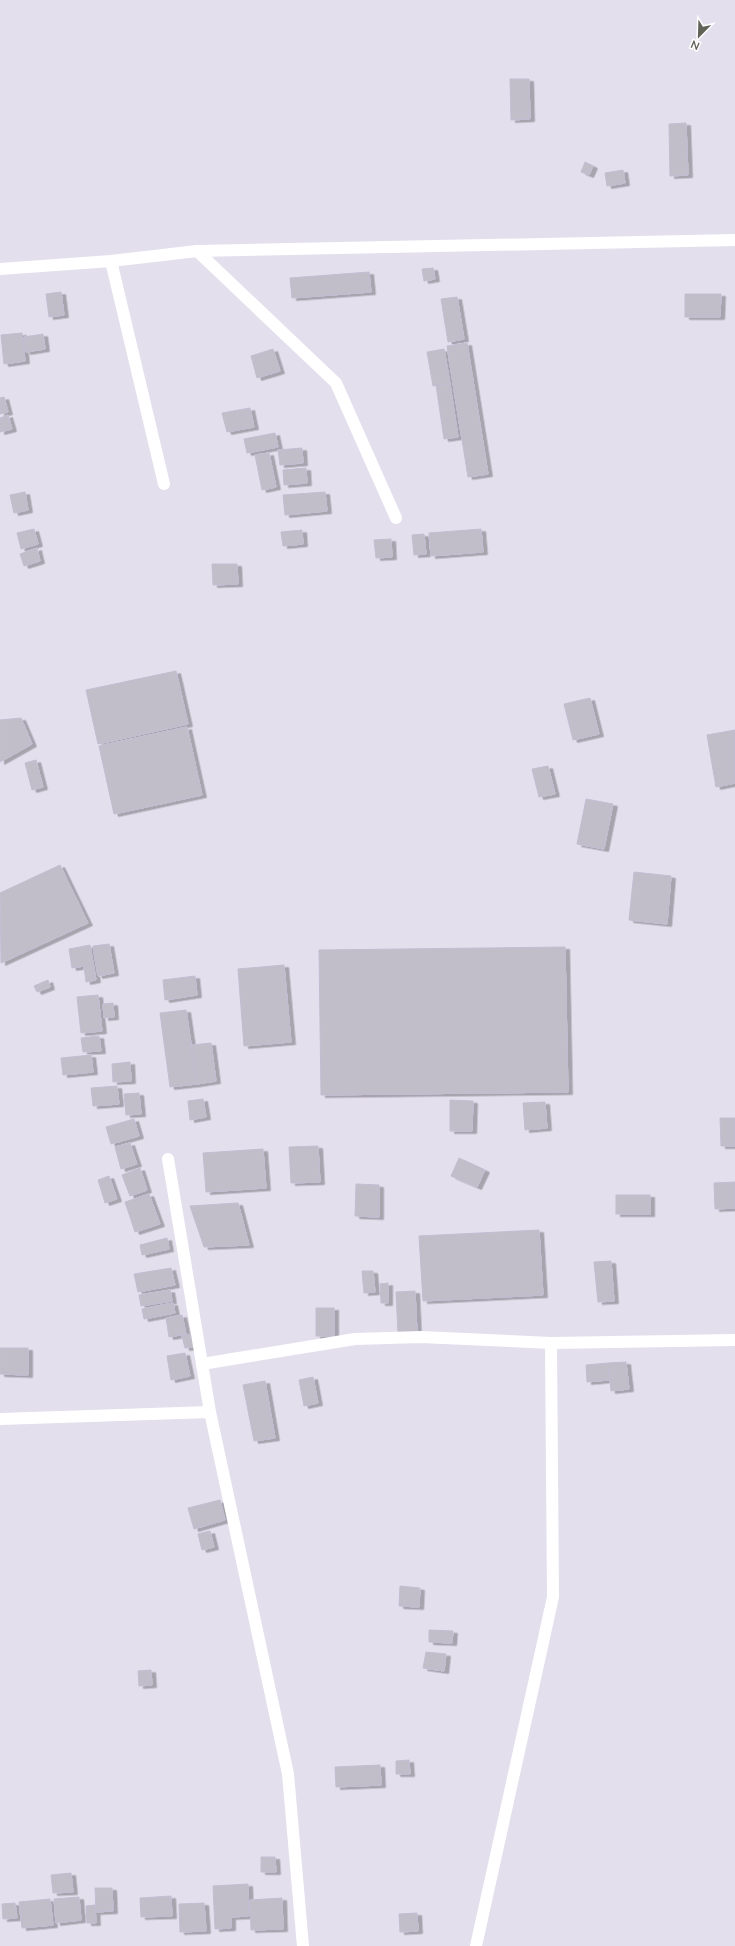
<svg xmlns="http://www.w3.org/2000/svg" width="735" height="1946" font-family="Mulish,sans-serif">
<defs>
<filter id="shadow"><feDropShadow dx="4.5" dy="2.5" stdDeviation="0" flood-color="#0004"/></filter>
</defs>
<rect width="100%" height="100%" fill="#e4dfed"/>
<g fill="#c1beca" stroke="#c2bdd2" filter="url(#shadow)">
<polygon points="510,79 529,79 530,119 511,120"/>
<polygon points="686,123 688,175 670,176 669,124"/>
<polygon points="585,162 593,166 589,175 581,172"/>
<polygon points="623,170 625,183 607,186 605,173"/>
<polygon points="433,268 435,279 424,281 422,269"/>
<polygon points="369,272 371,292 292,298 290,278"/>
<polygon points="61,292 64,315 49,317 46,294"/>
<polygon points="685,294 721,294 720,317 685,317"/>
<polygon points="457,297 464,339 448,342 441,299"/>
<polygon points="22,333 25,361 4,364 1,335"/>
<polygon points="43,334 45,349 26,352 24,337"/>
<polygon points="467,343 488,474 468,477 447,346"/>
<polygon points="273,349 280,371 257,378 251,356"/>
<polygon points="444,349 450,384 433,386 427,352"/>
<polygon points="450,384 458,437 444,439 436,385"/>
<polygon points="4,397 8,412 0,414 0,398"/>
<polygon points="250,408 254,427 227,432 222,413"/>
<polygon points="8,415 12,429 0,432 0,418"/>
<polygon points="275,433 278,447 247,453 244,439"/>
<polygon points="302,448 303,463 280,465 278,450"/>
<polygon points="269,453 276,487 262,490 255,455"/>
<polygon points="306,468 307,483 284,485 283,470"/>
<polygon points="25,492 28,510 14,513 10,495"/>
<polygon points="325,492 327,511 285,515 283,495"/>
<polygon points="34,529 38,544 21,549 17,533"/>
<polygon points="481,529 483,552 431,556 429,533"/>
<polygon points="302,530 303,544 283,546 281,532"/>
<polygon points="424,534 426,554 414,555 412,535"/>
<polygon points="391,539 392,557 376,558 374,540"/>
<polygon points="37,548 40,561 24,566 20,554"/>
<polygon points="212,564 237,564 238,584 213,585"/>
<polygon points="176,671 188,724 98,744 86,690"/>
<polygon points="590,698 599,734 573,740 564,704"/>
<polygon points="21,718 32,744 0,762 0,720"/>
<polygon points="187,727 202,795 114,814 99,746"/>
<polygon points="735,730 735,783 716,787 707,735"/>
<polygon points="36,760 43,787 32,790 25,763"/>
<polygon points="548,766 555,794 539,797 532,769"/>
<polygon points="586,799 613,804 604,849 577,844"/>
<polygon points="60,865 88,923 1,963 0,893"/>
<polygon points="634,872 671,876 667,924 629,920"/>
<polygon points="109,944 114,973 98,976 93,946"/>
<polygon points="90,945 96,980 86,982 84,966 72,968 69,949"/>
<polygon points="565,947 568,1092 321,1095 319,950"/>
<polygon points="284,965 291,1042 244,1046 238,969"/>
<polygon points="195,976 197,995 165,1000 163,980"/>
<polygon points="48,980 50,987 37,992 34,986"/>
<polygon points="98,995 102,1031 81,1033 77,997"/>
<polygon points="113,1003 114,1017 104,1018 103,1004"/>
<polygon points="186,1010 197,1084 170,1087 160,1013"/>
<polygon points="99,1036 101,1051 83,1052 81,1038"/>
<polygon points="211,1043 216,1081 197,1084 191,1045"/>
<polygon points="91,1055 93,1072 63,1075 61,1058"/>
<polygon points="130,1062 131,1081 113,1082 112,1064"/>
<polygon points="117,1086 119,1104 93,1106 91,1088"/>
<polygon points="139,1093 141,1114 126,1115 124,1094"/>
<polygon points="203,1099 206,1117 190,1120 188,1101"/>
<polygon points="450,1100 473,1101 472,1131 450,1131"/>
<polygon points="545,1102 547,1128 525,1130 523,1103"/>
<polygon points="720,1118 735,1118 735,1146 721,1146"/>
<polygon points="134,1119 139,1136 111,1144 106,1127"/>
<polygon points="130,1143 137,1164 121,1169 115,1147"/>
<polygon points="318,1146 320,1182 291,1183 289,1147"/>
<polygon points="263,1149 266,1188 206,1192 203,1153"/>
<polygon points="459,1158 485,1170 477,1187 451,1176"/>
<polygon points="140,1168 147,1190 130,1196 122,1175"/>
<polygon points="109,1176 117,1199 105,1203 98,1180"/>
<polygon points="735,1182 735,1208 715,1209 714,1183"/>
<polygon points="356,1184 379,1185 379,1217 355,1216"/>
<polygon points="149,1194 160,1224 135,1232 125,1202"/>
<rect x="616" y="1195" width="34" height="19"/>
<polygon points="238,1203 249,1245 204,1247 190,1206"/>
<polygon points="539,1230 543,1295 423,1301 419,1236"/>
<polygon points="167,1238 169,1249 142,1255 140,1245"/>
<polygon points="611,1261 614,1301 598,1302 594,1262"/>
<polygon points="171,1268 175,1285 138,1292 134,1274"/>
<polygon points="362,1271 373,1271 375,1292 364,1293"/>
<polygon points="388,1283 388,1303 381,1303 380,1284"/>
<polygon points="170,1290 172,1301 141,1306 139,1295"/>
<polygon points="415,1291 417,1332 398,1333 396,1292"/>
<polygon points="173,1303 175,1313 144,1319 142,1309"/>
<rect x="316" y="1308" width="18" height="28"/>
<polygon points="182,1315 186,1334 169,1337 166,1318"/>
<polygon points="191,1334 194,1347 185,1348 182,1336"/>
<polygon points="0,1348 28,1348 28,1375 0,1374"/>
<polygon points="185,1353 190,1376 171,1380 167,1356"/>
<polygon points="626,1362 629,1389 611,1391 608,1363"/>
<polygon points="608,1363 609,1380 587,1382 586,1365"/>
<polygon points="313,1377 318,1403 304,1406 299,1380"/>
<polygon points="265,1381 275,1438 254,1441 243,1385"/>
<polygon points="220,1500 225,1520 194,1529 188,1508"/>
<polygon points="210,1531 214,1547 202,1550 198,1534"/>
<polygon points="400,1586 420,1588 419,1607 399,1606"/>
<polygon points="429,1630 453,1631 452,1643 429,1642"/>
<polygon points="426,1652 446,1654 444,1671 423,1668"/>
<polygon points="151,1670 152,1685 139,1686 138,1671"/>
<polygon points="409,1760 410,1774 396,1774 396,1761"/>
<polygon points="380,1765 381,1785 336,1787 335,1767"/>
<polygon points="261,1857 275,1857 276,1872 261,1872"/>
<polygon points="71,1873 73,1892 53,1893 51,1875"/>
<polygon points="248,1884 249,1916 231,1917 231,1928 215,1929 213,1886"/>
<polygon points="95,1888 112,1888 113,1911 96,1912"/>
<polygon points="171,1896 172,1916 141,1917 140,1898"/>
<polygon points="79,1897 81,1920 56,1923 54,1899"/>
<polygon points="282,1898 283,1929 251,1930 250,1900"/>
<polygon points="50,1899 53,1925 22,1928 19,1902"/>
<polygon points="15,1903 17,1918 3,1919 2,1904"/>
<polygon points="204,1903 206,1931 180,1932 179,1904"/>
<polygon points="95,1905 96,1923 87,1923 86,1906"/>
<polygon points="417,1913 418,1931 400,1932 399,1914"/>
</g>
<g fill="none" stroke-linecap="round" stroke-linejoin="round">
<g stroke="#fff" stroke-width="12">
<polyline points="197,251 336,383 396,518"/>
<polyline points="111,261 164,484"/>
<polyline points="551,1343 735,1340"/>
<polyline points="202,1364 355,1339 421,1337 551,1343 553,1597 476,1946"/>
<polyline points="210,1412 288,1774 303,1946"/>
<polyline points="0,1419 210,1412 168,1159"/>
</g>
<polyline stroke="#fff" stroke-width="12" points="0,269 111,261 197,251 735,240"/>
</g>
<g transform="translate(699 36) rotate(203)" stroke="#ffffff" stroke-width="3" paint-order="stroke">
<path d="M0-3L7 15L0 10L-7 15Z" fill="#606258"/>
<text y="-6" font-size="11" font-weight="bold" text-anchor="middle" fill="#606258">N</text>
</g>
</svg>
